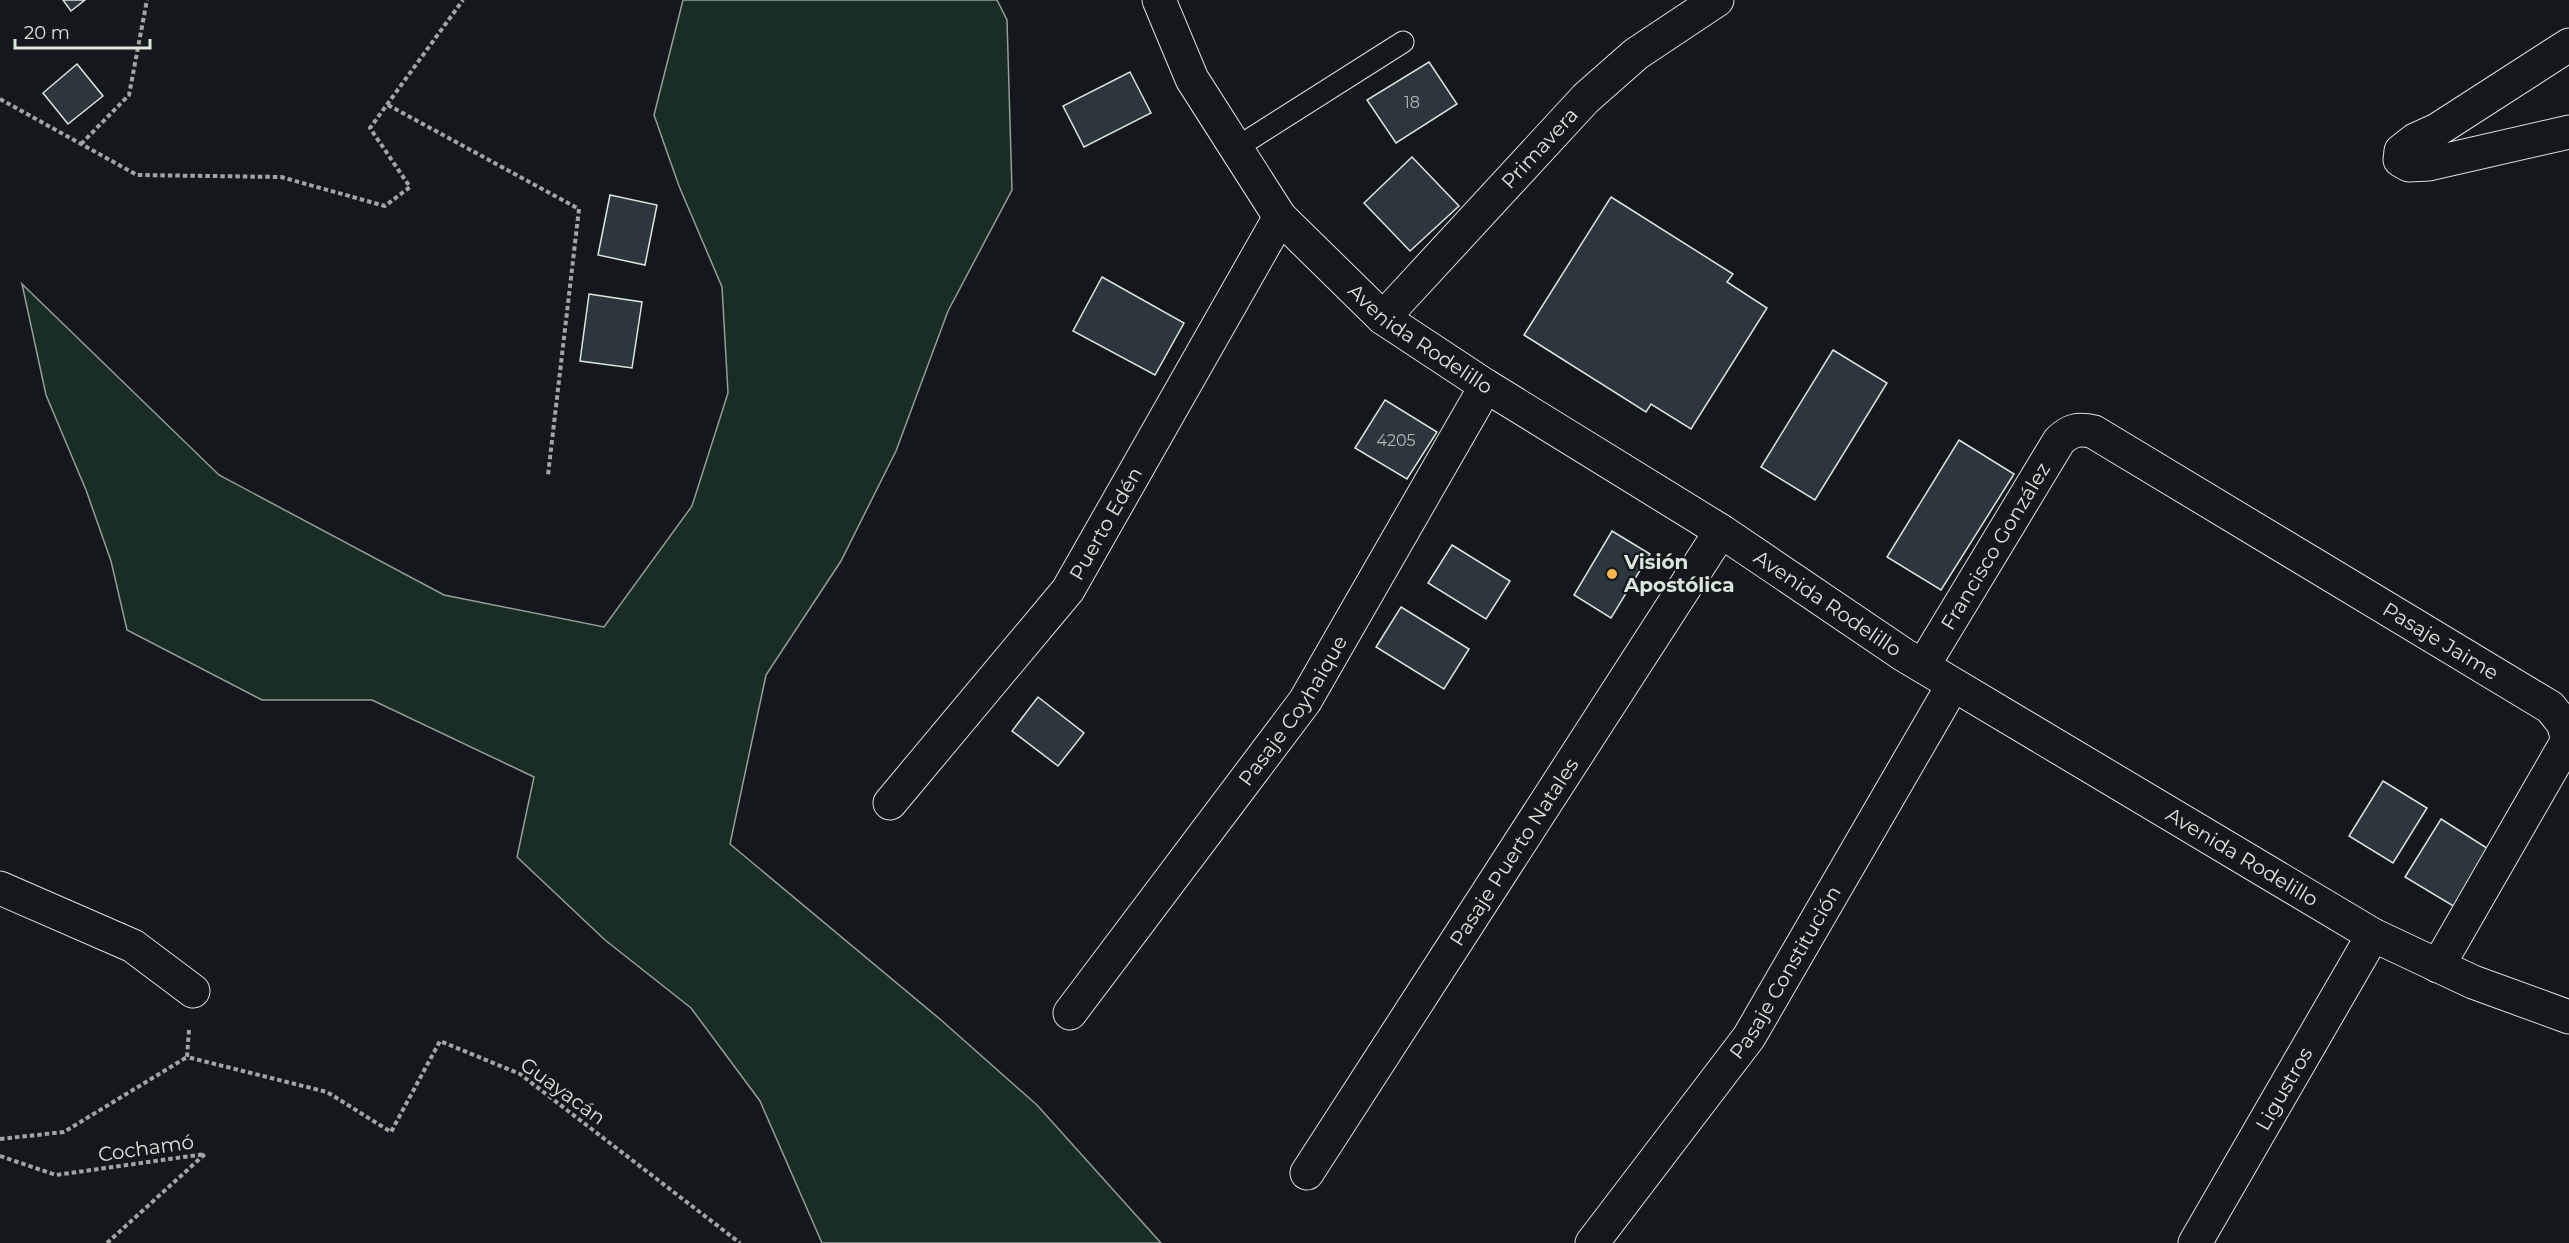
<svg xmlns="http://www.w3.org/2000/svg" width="2569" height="1243" font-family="Montserrat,sans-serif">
<rect width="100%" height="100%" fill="#14181c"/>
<polygon fill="#1a2d24" stroke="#939e99" stroke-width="1.5" points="683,0 997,0 1007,20 1012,190 948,311 896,451 841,561 766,675 730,844 941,1020 1037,1105 1161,1243 822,1243 760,1101 691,1008 605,940 517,857 534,777 372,700 262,700 127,630 111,561 86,490 46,395 22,284 219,475 444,595 604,627 692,506 728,393 722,287 679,186 654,115"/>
<g fill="#2c363c" stroke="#d8e6dc" stroke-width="1.5">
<polygon points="63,0 85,0 71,11"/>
<polygon points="1429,62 1457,104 1396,143 1367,100"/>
<polygon points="77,64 103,96 68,124 43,93"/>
<polygon points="1130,72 1151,113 1084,147 1063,106"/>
<polygon points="1412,157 1459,206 1410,251 1364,203"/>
<polygon points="610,195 657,205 645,265 598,255"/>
<polygon points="1611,197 1733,274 1727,282 1767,308 1691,429 1651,404 1646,412 1524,335"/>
<polygon points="1102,277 1184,323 1155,375 1073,331"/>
<polygon points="589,294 642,302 632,368 580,361"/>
<polygon points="1833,350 1887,383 1815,500 1761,467"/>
<polygon points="1385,400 1437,432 1407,479 1355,448"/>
<polygon points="1959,440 2014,474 1941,590 1887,557"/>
<polygon points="1612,531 1650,554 1611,618 1574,595"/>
<polygon points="1452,545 1510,581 1486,619 1428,583"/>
<polygon points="1401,607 1469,649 1444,689 1376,647"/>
<polygon points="1038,697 1084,733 1058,766 1012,731"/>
<polygon points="2383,781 2427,808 2393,863 2349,836"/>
<polygon points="2441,819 2490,850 2455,907 2405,877"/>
</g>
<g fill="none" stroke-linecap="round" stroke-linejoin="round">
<g stroke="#d8e6dc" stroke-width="23">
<polyline id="lane" points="1236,148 1403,42"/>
</g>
<g stroke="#d8e6dc" stroke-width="35">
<g id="street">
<polyline points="2569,45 2437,130 2415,140 2401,151 2400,160 2409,165 2429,164 2569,132"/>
<path id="s1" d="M1383,318l203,-220 50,-44 81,-54"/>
<path id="s2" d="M1923,666l136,-225c11,-11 20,-13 35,-9l456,275 13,16 5,17 -130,226"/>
<path id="s3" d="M890,803l178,-213 212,-373"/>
<polyline points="0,888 133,946 193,991"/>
<path id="s4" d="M1070,1013l235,-312 181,-315"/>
<path id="s5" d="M1307,1173l414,-642"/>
<path id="s6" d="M1592,1243l157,-206 204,-352"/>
<path id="s7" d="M2195,1243l178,-308"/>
</g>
</g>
<g stroke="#d8e6dc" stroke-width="35">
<g id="secondary">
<path id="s8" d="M1159,0l33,79 88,138 103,101 103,68 235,145 183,124 469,280 100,47 96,35"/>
</g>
</g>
<g stroke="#9da8a2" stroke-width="4" stroke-dasharray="4.5 3" stroke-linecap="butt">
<polyline points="0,99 137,175 281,177 385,206 410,187 370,128 463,0"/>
<polyline points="388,105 579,209 548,475"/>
<polyline points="81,144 129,95 147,0"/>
<polyline points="189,1030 187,1057 327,1092 391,1132 440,1041 520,1074 740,1243"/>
<polyline points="0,1139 64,1132 187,1057"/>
<polyline points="0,1156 56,1175 205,1154 107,1243"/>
</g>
<use href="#lane" stroke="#14181c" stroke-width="21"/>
<use href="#street" stroke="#14181c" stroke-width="33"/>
<use href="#secondary" stroke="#14181c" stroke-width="33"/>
</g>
<circle fill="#ffb74d" stroke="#14181c" stroke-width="2" cx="1612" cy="574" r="6"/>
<g text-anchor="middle" stroke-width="4.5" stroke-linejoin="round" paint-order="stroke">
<g font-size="16" fill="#adbab4">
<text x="1412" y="108">18</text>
<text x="1396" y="446">4205</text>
</g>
<g font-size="20" fill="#d8e6dc" stroke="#14181c">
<text dy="7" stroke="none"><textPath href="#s1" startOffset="231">Primavera</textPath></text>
<text dy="7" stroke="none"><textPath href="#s8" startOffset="436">Avenida Rodelillo</textPath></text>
<text dy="7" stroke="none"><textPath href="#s3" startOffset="354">Puerto Edén</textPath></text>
<text dy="7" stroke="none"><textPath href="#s2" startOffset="140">Francisco González</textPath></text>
<text dy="7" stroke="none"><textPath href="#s8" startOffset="922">Avenida Rodelillo</textPath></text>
<text dy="7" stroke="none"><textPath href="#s2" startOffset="706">Pasaje Jaime</textPath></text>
<text dy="7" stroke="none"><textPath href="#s4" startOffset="376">Pasaje Coyhaique</textPath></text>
<text dy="7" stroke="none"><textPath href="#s5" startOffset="382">Pasaje Puerto Natales</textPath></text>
<text dy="7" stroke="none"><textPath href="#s8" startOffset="1408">Avenida Rodelillo</textPath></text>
<text dy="7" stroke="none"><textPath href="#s6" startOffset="333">Pasaje Constitución</textPath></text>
<text dy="7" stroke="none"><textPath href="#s7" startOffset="178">Ligustros</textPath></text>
<text transform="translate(563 1091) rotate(36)" y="7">Guayacán</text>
<text transform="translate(146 1148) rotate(-8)" y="7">Cochamó</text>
</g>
<g font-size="20" font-weight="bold" fill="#d8e6dc" stroke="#14181c" text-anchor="start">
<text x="1624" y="569">Visión<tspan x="1624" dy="23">Apostólica</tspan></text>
</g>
</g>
<path d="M15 39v9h135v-9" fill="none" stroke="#d8e6dc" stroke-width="3"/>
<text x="24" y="39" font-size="18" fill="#d8e6dc" stroke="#14181c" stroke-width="4.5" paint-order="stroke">20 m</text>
</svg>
